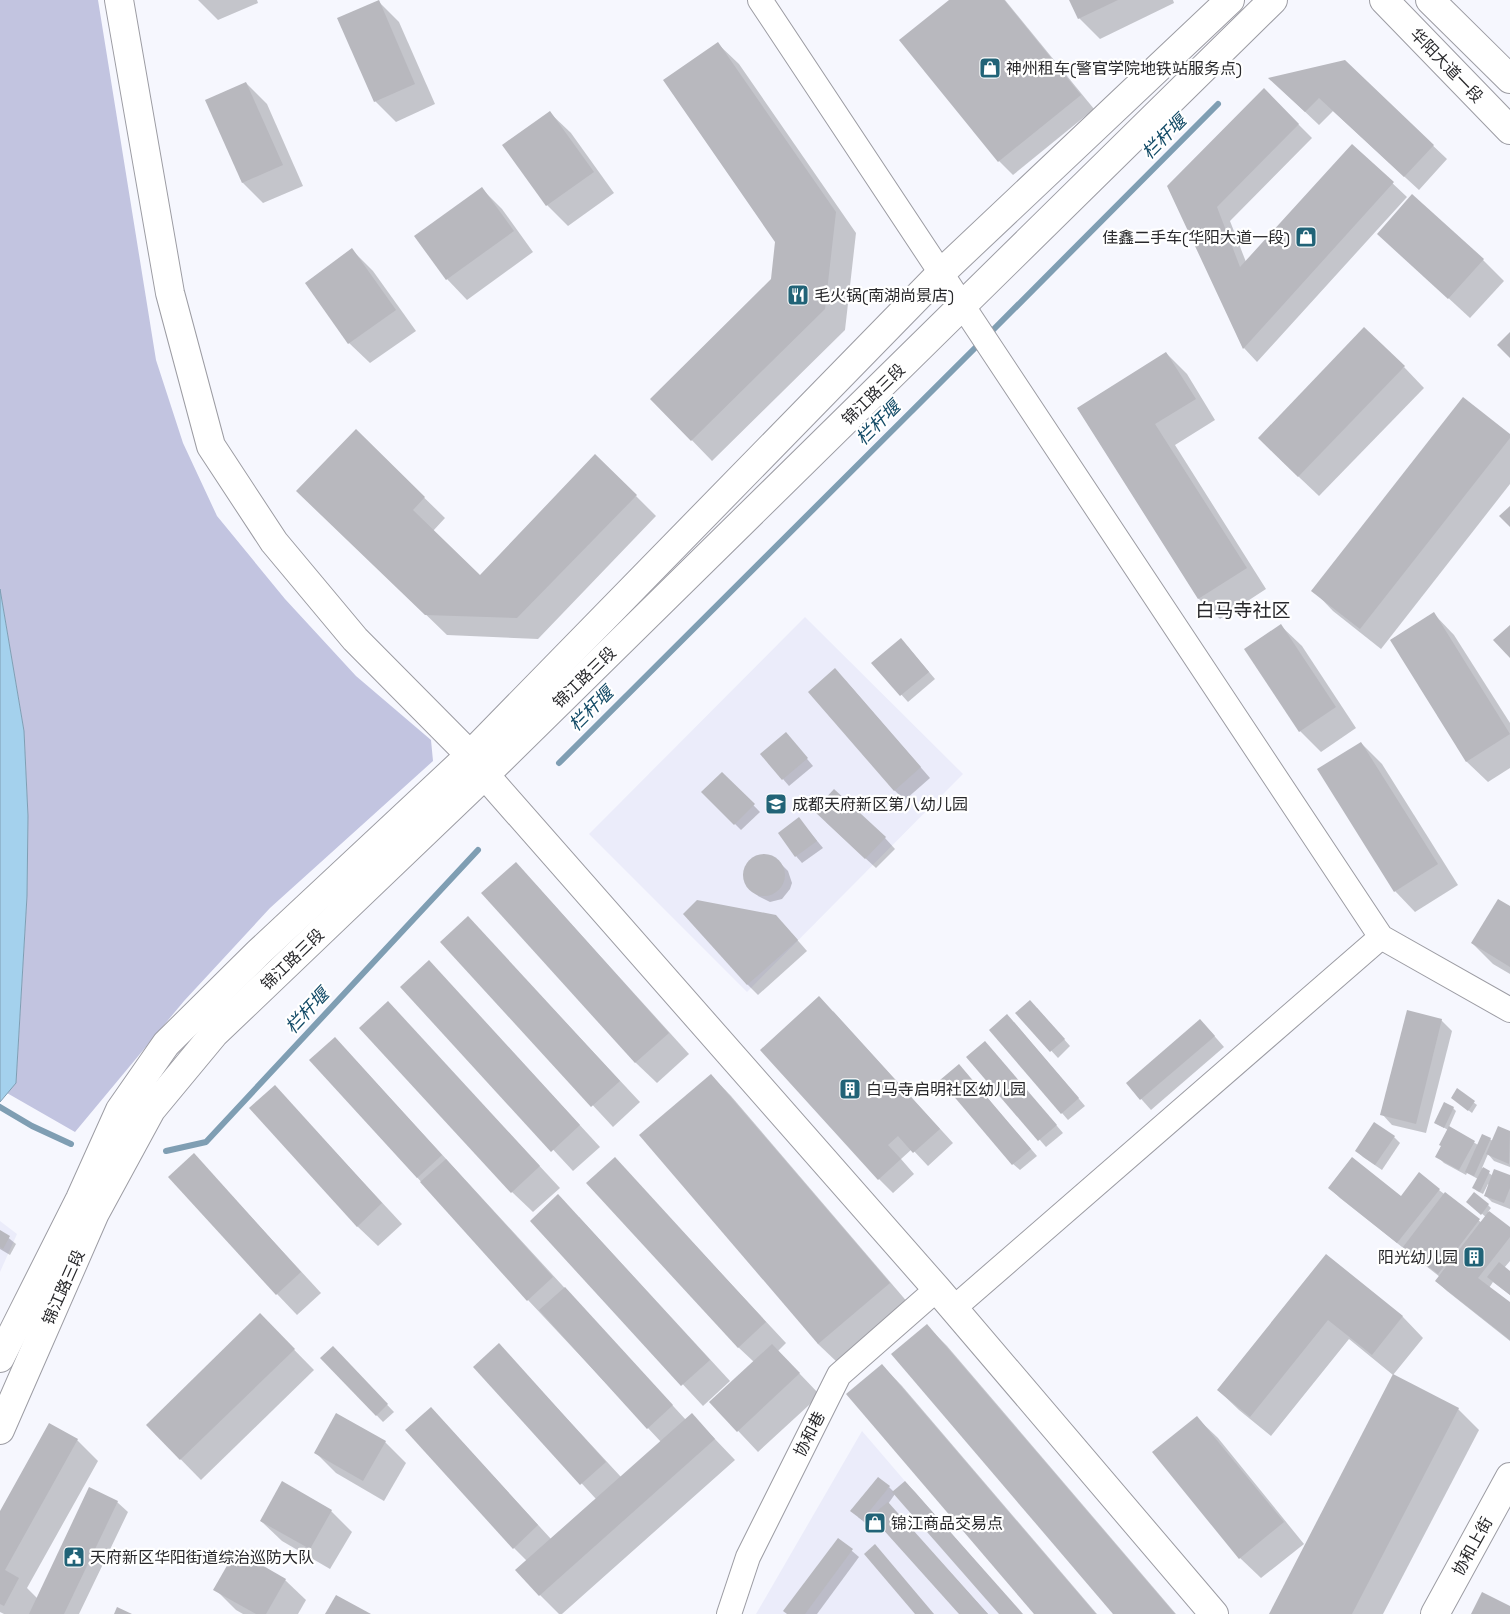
<svg xmlns="http://www.w3.org/2000/svg" width="1510" height="1614" font-family="'Space Grotesk','Noto Sans SC',sans-serif">
<rect width="100%" height="100%" fill="#f6f7fe"/>
<g fill="#ebecfa">
<polygon points="805,617 963,774 747,992 589,834"/>
<polygon points="0,1221 17,1234 0,1272"/>
<polygon points="862,1431 1019,1614 756,1614"/>
</g>
<polygon fill="#c2c4e0" points="0,0 98,0 156,360 183,443 217,516 285,599 356,676 431,740 433,761 270,908 184,1001 75,1132 7,1093 16,1083 27,896 28,816 24,731 0,589"/>
<polygon fill="#a4d1ed" stroke="#7f9eb3" points="0,589 24,731 28,816 27,896 16,1083 0,1102"/>
<g fill="#0003">
<polygon points="198,0 257,0 258,3 218,20"/>
<polygon points="951,0 1005,0 1094,109 1013,175 999,161"/>
<polygon points="1071,0 1173,0 1174,3 1100,39 1079,18"/>
<polygon points="378,1 399,22 435,104 396,122 375,101"/>
<polygon points="718,44 739,64 856,233 845,330 712,461 652,399 773,280 776,242"/>
<polygon points="1344,61 1447,159 1419,190 1333,111 1319,125 1283,91"/>
<polygon points="246,83 267,104 303,186 263,203 243,183 207,101"/>
<polygon points="1264,90 1312,138 1230,221 1246,262 1352,145 1407,197 1257,362 1244,348 1168,186"/>
<polygon points="550,113 571,133 614,193 568,226 547,205 504,145"/>
<polygon points="482,189 502,209 533,252 467,300 447,279"/>
<polygon points="1379,234 1483,260 1504,281 1470,318"/>
<polygon points="352,250 373,271 416,331 370,363 349,343"/>
<polygon points="1166,353 1187,374 1215,420 1175,445 1266,589 1220,619 1199,599 1079,408"/>
<polygon points="1404,367 1424,388 1319,496 1280,459"/>
<polygon points="356,431 445,518 433,531 480,576 636,496 656,516 538,639 447,635 319,511"/>
<polygon points="1510,435 1510,484 1381,649 1333,611 1313,590"/>
<polygon points="1434,614 1454,635 1510,723 1510,768 1488,782 1467,762 1391,640"/>
<polygon points="1281,626 1302,646 1356,728 1321,752 1300,731"/>
<polygon points="907,646 935,679 908,702 873,663"/>
<polygon points="845,680 930,778 905,800 894,790"/>
<polygon points="792,741 813,766 789,786 783,779"/>
<polygon points="1361,743 1382,764 1458,885 1415,912 1395,891"/>
<polygon points="722,773 760,812 741,830 703,792"/>
<polygon points="799,819 823,848 802,863 796,856"/>
<polygon points="826,822 885,838 895,849 876,868"/>
<polygon points="765,855 776,859 788,871 792,883 790,889 782,899 770,902 758,896 751,889 745,876 745,870 753,859"/>
<polygon points="536,885 689,1054 657,1083 636,1063 483,893"/>
<polygon points="1510,907 1510,974 1493,964 1472,943"/>
<polygon points="468,918 640,1102 613,1127 441,942"/>
<polygon points="786,927 807,951 758,995 747,984"/>
<polygon points="449,983 600,1147 573,1171 402,987"/>
<polygon points="388,1003 560,1188 533,1212 512,1192"/>
<polygon points="1037,1008 1070,1046 1058,1058 1017,1013"/>
<polygon points="833,1011 953,1143 928,1166 912,1149 901,1159 914,1174 893,1193 879,1179"/>
<polygon points="1441,1020 1452,1031 1426,1133 1392,1125 1382,1114"/>
<polygon points="1014,1022 1085,1106 1068,1120 990,1030"/>
<polygon points="1210,1031 1224,1047 1151,1110 1127,1083"/>
<polygon points="335,1038 686,1420 692,1415 735,1460 562,1614 559,1614 540,1595 527,1561 514,1548 431,1408 551,1539 596,1499 475,1367 499,1345 621,1477 661,1442 528,1300 311,1060"/>
<polygon points="991,1049 1063,1133 1046,1147 968,1057"/>
<polygon points="965,1072 1037,1156 1020,1170 1013,1164"/>
<polygon points="711,1075 731,1096 909,1304 839,1364 818,1344"/>
<polygon points="275,1087 402,1224 378,1246 357,1226"/>
<polygon points="1457,1090 1477,1105 1472,1113 1455,1100"/>
<polygon points="1453,1108 1456,1111 1449,1127 1478,1145 1483,1135 1493,1141 1499,1128 1510,1132 1510,1167 1494,1161 1488,1154 1482,1168 1493,1176 1510,1176 1510,1209 1492,1202 1485,1195 1489,1185 1488,1184 1483,1194 1477,1191 1474,1188 1478,1179 1467,1173 1466,1175 1444,1163 1437,1156 1448,1130 1436,1123"/>
<polygon points="1394,1137 1400,1143 1382,1170 1363,1157 1357,1151"/>
<polygon points="194,1155 321,1293 297,1315 277,1294"/>
<polygon points="615,1159 786,1343 778,1351 820,1395 758,1452 711,1402 754,1362 738,1347"/>
<polygon points="1330,1188 1401,1198 1439,1190 1482,1223 1486,1217 1471,1205 1474,1194 1488,1205 1491,1208 1488,1212 1510,1229 1510,1261 1504,1268 1510,1273 1510,1295 1493,1282 1489,1288 1510,1304 1510,1341 1447,1291 1436,1281 1440,1277 1340,1198"/>
<polygon points="579,1217 730,1381 703,1406 531,1221"/>
<polygon points="0,1231 16,1244 10,1255 0,1249"/>
<polygon points="1327,1256 1403,1317 1423,1338 1393,1375 1349,1339 1271,1436 1239,1410 1218,1390"/>
<polygon points="260,1315 314,1370 201,1480 147,1425"/>
<polygon points="927,1326 947,1346 1176,1614 1115,1614"/>
<polygon points="333,1348 394,1412 383,1422 322,1358"/>
<polygon points="882,1365 902,1386 1097,1614 1036,1614"/>
<polygon points="1458,1409 1479,1430 1383,1614 1271,1614"/>
<polygon points="1197,1418 1218,1438 1304,1544 1261,1578 1240,1558"/>
<polygon points="77,1440 98,1461 27,1588 38,1599 117,1502 128,1512 79,1614 4,1614 0,1612 0,1514"/>
<polygon points="385,1442 406,1463 384,1501 336,1473 315,1452"/>
<polygon points="905,1482 915,1492 1022,1614 1001,1614 895,1494 888,1504 988,1614 960,1614 875,1519 869,1526 858,1517 889,1487 894,1492"/>
<polygon points="331,1511 352,1532 330,1569 282,1541 261,1521"/>
<polygon points="838,1539 859,1557 817,1614 788,1614"/>
<polygon points="285,1580 306,1600 298,1614 243,1614 236,1610 215,1589"/>
</g>
<g fill="none" stroke-linecap="round" stroke-linejoin="round">
<g stroke="#7f9eb3" stroke-width="6">
<polyline points="988,335 1218,104"/>
<polyline points="559,763 981,342"/>
<polyline points="0,1107 32,1126 71,1144"/>
<polyline points="166,1151 206,1142 478,850"/>
</g>
</g>
<g fill="#b8b8be">
<polygon points="379,0 415,84 374,102 337,18"/>
<polygon points="949,0 1004,0 1081,95 998,162 899,40"/>
<polygon points="1069,0 1118,0 1078,19"/>
<polygon points="718,42 836,212 825,309 691,441 650,399 771,279 775,242 663,80"/>
<polygon points="1345,60 1434,145 1404,177 1319,98 1305,112 1268,78"/>
<polygon points="246,82 283,165 242,183 205,100"/>
<polygon points="1264,88 1299,124 1217,207 1240,267 1352,144 1394,182 1243,349 1167,186"/>
<polygon points="550,111 594,172 546,206 502,145"/>
<polygon points="482,187 514,231 446,280 414,236"/>
<polygon points="1412,194 1484,259 1448,299 1377,234"/>
<polygon points="352,248 396,310 348,344 305,283"/>
<polygon points="1364,327 1405,366 1298,477 1258,438"/>
<polygon points="1510,332 1510,358 1497,345"/>
<polygon points="1166,352 1196,399 1155,424 1247,568 1198,599 1077,408"/>
<polygon points="1463,397 1510,434 1510,438 1360,629 1311,591"/>
<polygon points="356,429 425,497 413,510 480,575 595,454 637,495 517,618 425,615 296,491"/>
<polygon points="1510,506 1510,527 1499,516"/>
<polygon points="1434,612 1510,734 1466,762 1390,640"/>
<polygon points="1281,624 1336,707 1299,732 1244,649"/>
<polygon points="1510,625 1510,658 1493,640"/>
<polygon points="901,638 929,672 900,696 871,663"/>
<polygon points="835,668 921,767 894,791 808,692"/>
<polygon points="786,732 808,758 782,780 760,754"/>
<polygon points="1361,742 1438,864 1394,892 1317,769"/>
<polygon points="722,772 755,804 734,825 701,792"/>
<polygon points="834,789 886,837 865,859 814,811"/>
<polygon points="799,817 817,841 795,857 778,833"/>
<circle cx="764" cy="875" r="21"/>
<polygon points="516,862 669,1033 635,1063 481,893"/>
<polygon points="1498,899 1510,906 1510,967 1471,943"/>
<polygon points="697,900 776,915 798,940 747,985 683,914"/>
<polygon points="468,916 620,1081 591,1107 440,942"/>
<polygon points="429,960 580,1125 551,1152 400,987"/>
<polygon points="819,996 940,1129 913,1153 898,1136 888,1145 901,1159 878,1180 760,1050"/>
<polygon points="1030,1000 1065,1039 1050,1052 1015,1013"/>
<polygon points="388,1001 540,1166 511,1193 359,1028"/>
<polygon points="1407,1010 1442,1019 1416,1124 1380,1115"/>
<polygon points="1007,1014 1079,1098 1061,1114 989,1030"/>
<polygon points="1200,1019 1215,1036 1140,1100 1126,1083"/>
<polygon points="335,1037 442,1155 417,1178 309,1060"/>
<polygon points="985,1041 1057,1125 1038,1141 966,1057"/>
<polygon points="959,1064 1031,1149 1012,1165 940,1080"/>
<polygon points="711,1074 890,1283 818,1344 639,1135"/>
<polygon points="275,1085 382,1203 357,1227 249,1108"/>
<polygon points="1457,1088 1475,1101 1468,1111 1451,1098"/>
<polygon points="1444,1102 1454,1107 1444,1128 1434,1123"/>
<polygon points="1374,1122 1395,1136 1375,1165 1355,1151"/>
<polygon points="1449,1126 1475,1141 1459,1170 1435,1157 1441,1146 1439,1145"/>
<polygon points="1498,1126 1510,1131 1509,1164 1486,1154"/>
<polygon points="1482,1134 1491,1138 1474,1176 1465,1172"/>
<polygon points="194,1153 301,1272 276,1295 168,1177"/>
<polygon points="615,1157 766,1322 738,1348 586,1183"/>
<polygon points="1352,1157 1401,1196 1419,1172 1440,1189 1397,1243 1328,1188"/>
<polygon points="446,1159 553,1277 527,1301 420,1182"/>
<polygon points="1483,1167 1490,1171 1480,1192 1472,1188"/>
<polygon points="1494,1169 1510,1175 1510,1188 1504,1203 1484,1196"/>
<polygon points="1445,1192 1480,1219 1438,1274 1403,1247"/>
<polygon points="1474,1192 1489,1204 1481,1215 1466,1202"/>
<polygon points="558,1194 710,1360 681,1386 530,1221"/>
<polygon points="1489,1211 1510,1227 1510,1237 1478,1278 1510,1302 1510,1340 1435,1281"/>
<polygon points="0,1230 10,1236 3,1249 0,1247"/>
<polygon points="1326,1254 1403,1316 1372,1355 1328,1320 1250,1417 1217,1390"/>
<polygon points="1499,1262 1510,1271 1510,1295 1487,1277"/>
<polygon points="565,1287 673,1405 647,1429 539,1310"/>
<polygon points="260,1313 295,1349 180,1460 146,1425"/>
<polygon points="927,1324 1175,1614 1113,1614 891,1354"/>
<polygon points="499,1343 606,1462 580,1485 473,1367"/>
<polygon points="772,1344 800,1373 737,1432 709,1402"/>
<polygon points="333,1346 388,1404 376,1416 320,1358"/>
<polygon points="882,1364 1096,1614 1034,1614 846,1394"/>
<polygon points="1393,1374 1459,1408 1352,1614 1269,1614"/>
<polygon points="431,1407 538,1525 513,1549 405,1430"/>
<polygon points="336,1413 386,1441 363,1481 314,1453"/>
<polygon points="692,1413 715,1439 539,1596 515,1570"/>
<polygon points="1197,1416 1284,1522 1239,1559 1152,1452"/>
<polygon points="49,1423 78,1439 5,1570 19,1578 4,1606 0,1604 0,1511"/>
<polygon points="878,1477 890,1486 862,1520 850,1511"/>
<polygon points="282,1481 332,1510 310,1549 260,1521"/>
<polygon points="905,1481 1023,1614 999,1614 892,1492"/>
<polygon points="89,1487 118,1501 64,1614 29,1614"/>
<polygon points="888,1502 988,1614 959,1614 871,1516"/>
<polygon points="838,1538 853,1549 805,1614 787,1614 783,1611"/>
<polygon points="875,1544 934,1614 915,1614 864,1554"/>
<polygon points="236,1550 286,1579 266,1614 256,1614 213,1590"/>
<polygon points="1482,1592 1510,1606 1510,1614 1471,1614"/>
<polygon points="336,1595 371,1614 325,1614"/>
<polygon points="117,1607 132,1614 114,1614"/>
</g>
<g fill="none" stroke-linecap="round" stroke-linejoin="round">
<g stroke="#9c9ca3" stroke-width="26">
<g id="minor">
<polyline points="760,0 1381,937 1510,1010"/>
<polyline points="954,1308 1381,937"/>
<polyline points="729,1614 748,1557 839,1375 937,1289"/>
</g>
</g>
<g stroke="#9c9ca3" stroke-width="30">
<g id="tertiary">
<polyline points="119,0 170,293 211,446 274,542 355,639 470,755 485,775 937,1289 1214,1614"/>
<polyline points="1435,1614 1510,1477"/>
</g>
</g>
<g stroke="#9c9ca3" stroke-width="30">
<g id="secondary">
<polyline points="1384,0 1510,130"/>
<polyline points="1430,0 1510,79"/>
<polyline points="0,1358 80,1199 120,1110 166,1044 259,952 470,755 941,273 1230,0"/>
<polyline points="0,1430 95,1213 151,1110 214,1034 485,775 1273,0"/>
</g>
</g>
<use href="#minor" stroke="#fff" stroke-width="24"/>
<use href="#tertiary" stroke="#fff" stroke-width="28"/>
<use href="#secondary" stroke="#fff" stroke-width="28"/>
</g>
<defs>
<g id="shop-square" transform="scale(1.125)"><rect x="-9" y="-9" width="18" height="18" rx="4" fill="#216377" stroke="#fff"/><path d="M-5-2.5h2.3a2.7 3.5 0 0 1 5.4 0H5L5.5 6h-11ZM-1.5-2.5h3a1.5 2.3 0 0 0-3 0Z" fill="#fff"/></g>
<g id="restaurant-square" transform="scale(1.125)"><rect x="-9" y="-9" width="18" height="18" rx="4" fill="#216377" stroke="#fff"/><path d="M-5-6h1v4h1v-4h1v4h1v-4h1v5L-1.5 .5V6h-2V.5L-5-1ZM5-6V6H3V1.5H1.5Q1.5-4 5-6Z" fill="#fff"/></g>
<g id="school-square" transform="scale(1.125)"><rect x="-9" y="-9" width="18" height="18" rx="4" fill="#216377" stroke="#fff"/><path d="M0-5L7-2L0 1L-7-2ZM-4 1L0 2.5L4 1V4Q0 6-4 4Z" fill="#fff"/></g>
<g id="building-square" transform="scale(1.125)"><rect x="-9" y="-9" width="18" height="18" rx="4" fill="#216377" stroke="#fff"/><path d="M-4-6H4V6H1V3H-1V6H-4ZM-2.5-4.3h1.7v1.8h-1.7ZM.8-4.3h1.7v1.8H.8ZM-2.5-1h1.7V.8h-1.7ZM.8-1h1.7V.8H.8Z" fill="#fff"/></g>
<g id="civic-square" transform="scale(1.125)"><rect x="-9" y="-9" width="18" height="18" rx="4" fill="#216377" stroke="#fff"/><path d="M-.6-6.5H3V-4.5H.6V-3L4-1V1h2V6H-6V1h2V-1L-.6-3ZM-1.2 2.5V6h2.4V2.5Z" fill="#fff"/></g>
</defs>
<g fill-rule="evenodd">
<use href="#shop-square" x="990" y="68"/>
<use href="#shop-square" x="1306" y="237"/>
<use href="#restaurant-square" x="798" y="295"/>
<use href="#school-square" x="776" y="804"/>
<use href="#building-square" x="850" y="1089"/>
<use href="#building-square" x="1474" y="1257"/>
<use href="#shop-square" x="875" y="1523"/>
<use href="#civic-square" x="74" y="1557"/>
</g>
<g text-anchor="middle" stroke-width="4.5" stroke-linejoin="round" paint-order="stroke">
<g font-size="16" fill="#28282b" stroke="#fff">
<text transform="translate(1447 65) rotate(46)" y="6">华阳大道一段</text>
<text transform="translate(873 394) rotate(-44)" y="6">锦江路三段</text>
<text transform="translate(584 677) rotate(-44)" y="6">锦江路三段</text>
<text transform="translate(292 959) rotate(-44)" y="6">锦江路三段</text>
<text transform="translate(63 1287) rotate(-66)" y="6">锦江路三段</text>
<text transform="translate(809 1434) rotate(-63)" y="6">协和巷</text>
<text transform="translate(1472 1546) rotate(-61)" y="6">协和上街</text>
</g>
<g font-size="16" fill="#28282b" stroke="#fff" text-anchor="start">
<text x="1006" y="74">神州租车(警官学院地铁站服务点)</text>
<text x="1290" y="243" text-anchor="end">佳鑫二手车(华阳大道一段)</text>
<text x="814" y="301">毛火锅(南湖尚景店)</text>
<text x="792" y="810">成都天府新区第八幼儿园</text>
<text x="866" y="1095">白马寺启明社区幼儿园</text>
<text x="1458" y="1263" text-anchor="end">阳光幼儿园</text>
<text x="891" y="1529">锦江商品交易点</text>
<text x="90" y="1563">天府新区华阳街道综治巡防大队</text>
</g>
<g font-size="18" font-style="italic" fill="#124a66" stroke="#fff">
<text transform="translate(1164 137) rotate(-45)" y="6">栏杆堰</text>
<text transform="translate(878 423) rotate(-45)" y="6">栏杆堰</text>
<text transform="translate(591 709) rotate(-45)" y="6">栏杆堰</text>
<text transform="translate(307 1011) rotate(-47)" y="6">栏杆堰</text>
</g>
<g font-size="19" fill="#28282b" stroke="#fff">
<text x="1243" y="617">白马寺社区</text>
</g>
</g>
</svg>
